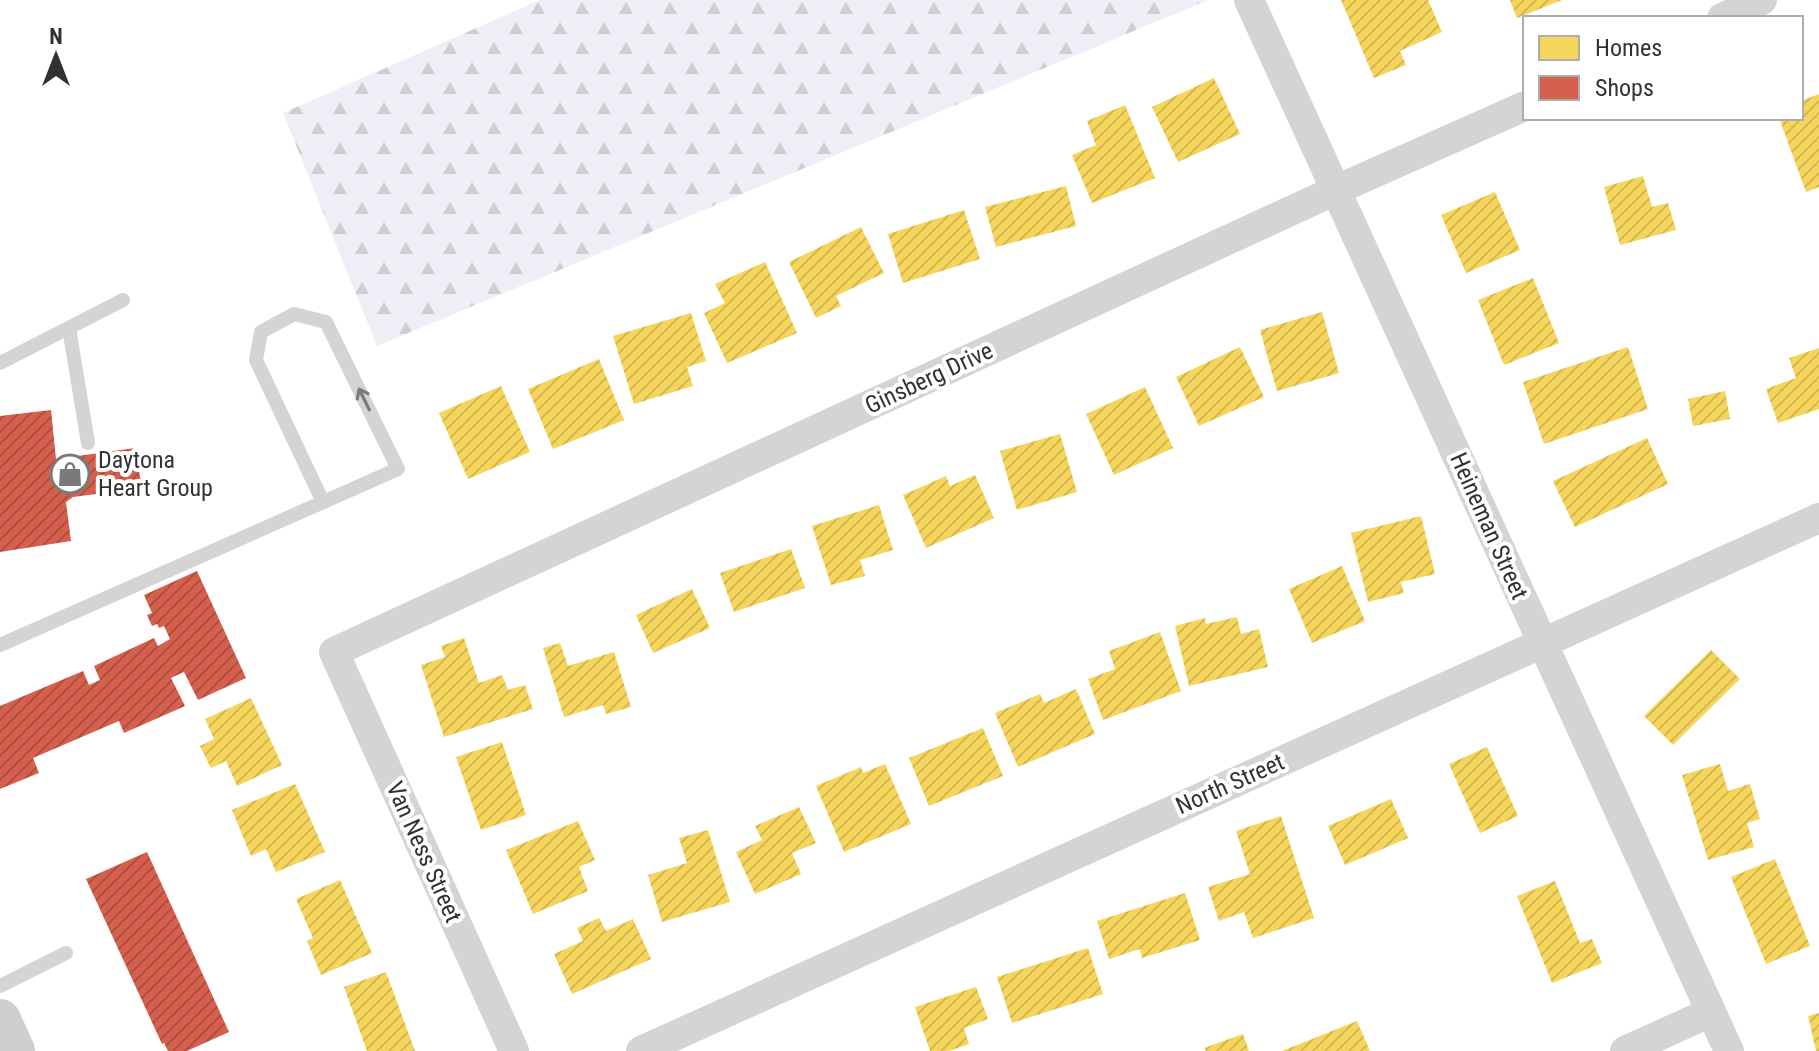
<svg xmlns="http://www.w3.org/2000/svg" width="1819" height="1051" font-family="'Roboto Condensed',sans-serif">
<defs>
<pattern id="forest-firs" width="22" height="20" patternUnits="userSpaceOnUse" patternTransform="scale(2)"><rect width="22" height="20" fill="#efeef6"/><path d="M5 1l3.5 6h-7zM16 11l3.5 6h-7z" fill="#cdcdd3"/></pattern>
<pattern id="homes-hatch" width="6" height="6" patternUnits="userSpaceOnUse" patternTransform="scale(2)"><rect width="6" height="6" fill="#f6d55c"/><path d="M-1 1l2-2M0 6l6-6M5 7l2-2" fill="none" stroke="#d3b750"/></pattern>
<pattern id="shops-hatch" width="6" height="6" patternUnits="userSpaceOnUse" patternTransform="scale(2)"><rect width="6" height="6" fill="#d6604d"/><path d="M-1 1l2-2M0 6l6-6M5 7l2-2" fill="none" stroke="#ae5041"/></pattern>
</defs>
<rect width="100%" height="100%" fill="#fff"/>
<polygon fill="url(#forest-firs)" points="540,0 1208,0 377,346 283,113"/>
<g fill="url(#homes-hatch)">
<polygon points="1341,0 1428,0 1442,32 1400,51 1406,65 1374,78"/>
<polygon points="1510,0 1562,0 1517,18"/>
<polygon points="1214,78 1240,134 1178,162 1152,107"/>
<polygon points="1819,94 1819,187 1806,192 1779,118 1801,118 1801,101"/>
<polygon points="1125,105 1155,178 1092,203 1072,155 1096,145 1087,121"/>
<polygon points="1643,176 1652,207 1668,203 1676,230 1620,245 1604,187"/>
<polygon points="1066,186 1076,226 996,247 985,207"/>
<polygon points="1495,192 1520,250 1466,273 1441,215"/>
<polygon points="964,210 980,259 903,283 888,234"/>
<polygon points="861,227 884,273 836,296 841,306 816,318 789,262"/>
<polygon points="765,262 797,333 727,363 704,313 725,303 715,284"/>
<polygon points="1533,278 1559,343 1504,365 1478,300"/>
<polygon points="1322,312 1339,373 1277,391 1260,330"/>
<polygon points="691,313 706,361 687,367 693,386 634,404 613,336"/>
<polygon points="1240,347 1264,397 1199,426 1176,377"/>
<polygon points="1628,347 1648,409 1544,444 1523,382"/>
<polygon points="1819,348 1819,409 1778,423 1766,389 1796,378 1789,358"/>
<polygon points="599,359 624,420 553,449 528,389"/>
<polygon points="501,386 530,452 468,479 439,413"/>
<polygon points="1145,387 1173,448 1114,475 1086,414"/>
<polygon points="1725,391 1730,419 1693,426 1688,399"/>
<polygon points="1060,434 1077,492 1017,510 1000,451"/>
<polygon points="1647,438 1668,484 1575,527 1553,481"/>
<polygon points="975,475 994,518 926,548 903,495 946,476 950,486"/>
<polygon points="879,505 893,550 860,560 865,576 831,585 812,526"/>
<polygon points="1421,516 1435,574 1401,582 1404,593 1368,602 1351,533"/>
<polygon points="791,549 805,588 734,612 720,573"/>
<polygon points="1342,566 1365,621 1312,643 1289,589"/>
<polygon points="692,589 710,628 653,653 636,615"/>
<polygon points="1237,617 1241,634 1259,629 1268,667 1189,686 1175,626 1205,618 1206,624"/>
<polygon points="1160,632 1181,691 1103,720 1088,679 1115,669 1109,651"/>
<polygon points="464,638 479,683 502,675 508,690 525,685 533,709 444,737 421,665 445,657 441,646"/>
<polygon points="560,643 568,666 614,652 631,707 606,714 603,705 564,717 543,648"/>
<polygon points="1711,650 1740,679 1673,745 1644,716"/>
<polygon points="1076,689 1095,734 1018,767 995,713 1040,694 1044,703"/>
<polygon points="251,698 282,765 237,786 226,761 211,768 200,746 214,739 205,719"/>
<polygon points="983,728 1003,776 929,806 909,758"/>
<polygon points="502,742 526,815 481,830 456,757"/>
<polygon points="1487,747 1518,816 1480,833 1449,764"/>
<polygon points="885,764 911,824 844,852 816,786 861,767 863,773"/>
<polygon points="1720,764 1728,791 1750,784 1760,819 1747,823 1754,847 1708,860 1682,775"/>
<polygon points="295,784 325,852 276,872 266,849 251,856 232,810"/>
<polygon points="1391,799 1408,838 1345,865 1328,826"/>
<polygon points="799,807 816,843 792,853 801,874 755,894 736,852 762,840 755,826"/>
<polygon points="1281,816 1314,918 1253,938 1244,912 1219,921 1208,887 1250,874 1236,831"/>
<polygon points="578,821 595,860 579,867 588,891 533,914 506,850"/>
<polygon points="708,830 730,902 662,922 648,875 687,863 679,838"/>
<polygon points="1775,859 1810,946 1766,964 1731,877"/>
<polygon points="340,880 372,953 321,975 307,941 313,938 296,899"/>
<polygon points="1555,881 1580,943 1592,939 1602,963 1552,983 1517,896"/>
<polygon points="1185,893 1200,940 1142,958 1140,949 1109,959 1097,921"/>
<polygon points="599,918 606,931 633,919 651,959 572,994 554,954 583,941 577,928"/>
<polygon points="1088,948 1103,994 1012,1023 997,977"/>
<polygon points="386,972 415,1051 367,1051 344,987"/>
<polygon points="976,987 988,1019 964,1028 969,1044 949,1051 930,1051 915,1007"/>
<polygon points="1819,1013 1819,1051 1816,1051 1808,1016"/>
<polygon points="1357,1021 1370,1051 1282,1051"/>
<polygon points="1243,1034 1249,1051 1206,1051 1204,1048"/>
</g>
<g fill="url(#shops-hatch)">
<polygon points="51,410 56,459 135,448 142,488 73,497 66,502 71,541 0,552 0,416"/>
<polygon points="197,571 246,678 198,700 184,672 171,678 185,706 124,733 119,721 33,758 39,773 0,789 0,706 83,671 89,685 100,680 94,666 154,638 158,646 170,639 164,626 159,628 157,624 152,626 147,615 152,613 144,595"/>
<polygon points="147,852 229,1032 187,1051 168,1051 164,1043 162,1044 86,879"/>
</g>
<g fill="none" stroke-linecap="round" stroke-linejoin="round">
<g stroke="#d4d4d4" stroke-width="14">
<polyline points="69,328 88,443"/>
<polyline points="0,363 123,300"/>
<polyline points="0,645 398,469 326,322 294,314 261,332 256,360 323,502"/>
<polyline points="0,986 66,953"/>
</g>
<g stroke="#d4d4d4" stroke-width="30">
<polyline points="1249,0 1729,1051"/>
<polyline points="1722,18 1762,0"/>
<polyline points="514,1051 334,652 1336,190 1525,106"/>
<polyline points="641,1051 1819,518"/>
<polyline points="1625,1051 1711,1012"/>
</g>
<polyline stroke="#cfcfcf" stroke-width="42" points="0,1020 14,1051"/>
</g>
<defs><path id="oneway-shaft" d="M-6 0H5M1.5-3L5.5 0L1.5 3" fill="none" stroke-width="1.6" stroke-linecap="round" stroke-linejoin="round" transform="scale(2)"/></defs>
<use stroke="#7b7b7b" href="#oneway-shaft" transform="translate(364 399) rotate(-116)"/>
<defs>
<g id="shop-ring" transform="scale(2)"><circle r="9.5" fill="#fff" stroke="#7a7a7a" stroke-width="1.5"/><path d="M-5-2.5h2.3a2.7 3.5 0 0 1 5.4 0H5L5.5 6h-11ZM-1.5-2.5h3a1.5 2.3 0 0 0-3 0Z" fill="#7a7a7a"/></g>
</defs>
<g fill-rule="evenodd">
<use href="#shop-ring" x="70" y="474"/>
</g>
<g text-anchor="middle" stroke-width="8" stroke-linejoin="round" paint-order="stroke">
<g font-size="24" fill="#323232" stroke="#fff">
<text transform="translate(929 378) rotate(-25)" y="8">Ginsberg Drive</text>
<text transform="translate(1489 526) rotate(66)" y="8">Heineman Street</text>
<text transform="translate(1230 784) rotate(-24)" y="8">North Street</text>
<text transform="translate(424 852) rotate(66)" y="8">Van Ness Street</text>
</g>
<g font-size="24" fill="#323232" stroke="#fff" text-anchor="start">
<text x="98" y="468">Daytona<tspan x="98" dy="28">Heart Group</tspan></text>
</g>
</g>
<rect x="1523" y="16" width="280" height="104" fill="#ffffff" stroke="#adadad" stroke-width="2"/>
<rect x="1539" y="36" width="40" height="24" fill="#f6d55c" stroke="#adadad" stroke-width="2"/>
<text x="1595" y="56" font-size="24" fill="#323232">Homes</text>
<rect x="1539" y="76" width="40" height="24" fill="#d6604d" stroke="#adadad" stroke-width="2"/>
<text x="1595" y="96" font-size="24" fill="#323232">Shops</text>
<g transform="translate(56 56)" stroke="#ffffff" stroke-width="6" paint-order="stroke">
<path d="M0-6L14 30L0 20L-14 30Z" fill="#323232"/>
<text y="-12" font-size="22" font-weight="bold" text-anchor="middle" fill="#323232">N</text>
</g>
</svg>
